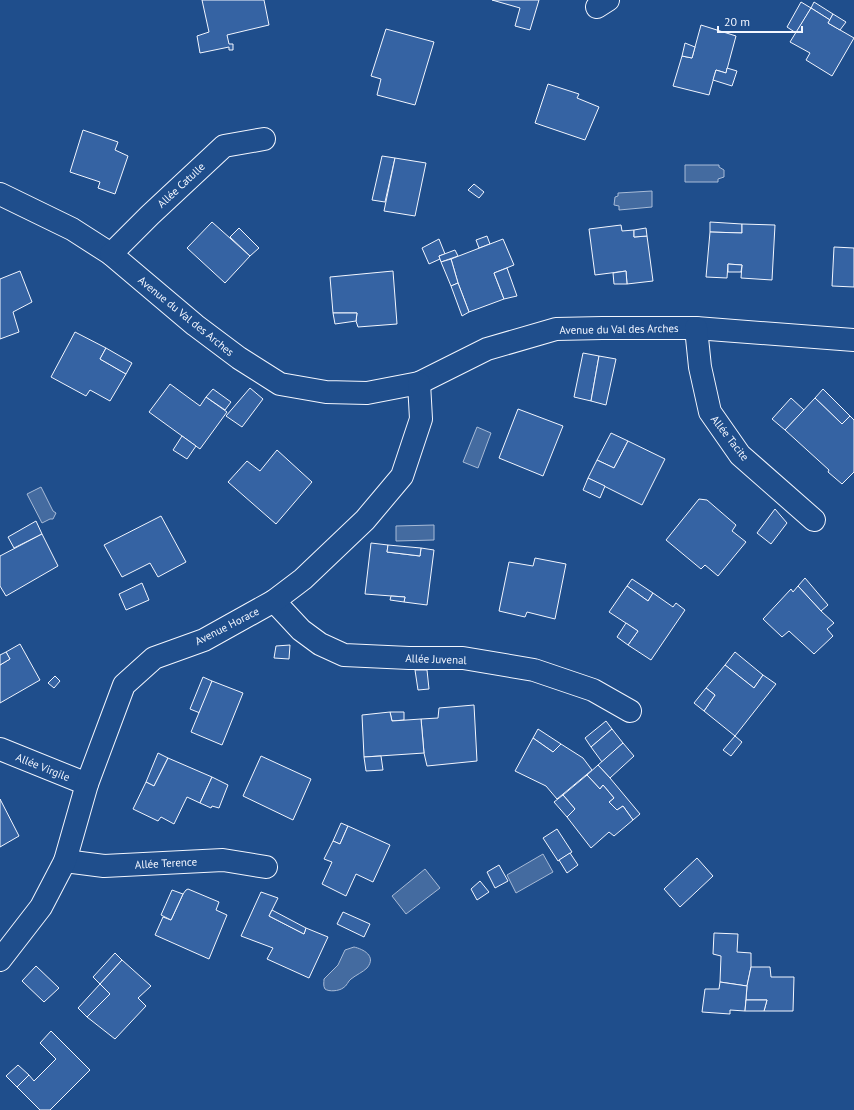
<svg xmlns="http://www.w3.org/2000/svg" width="854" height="1110" font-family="'PT Sans',sans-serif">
<rect width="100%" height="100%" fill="#1f4e8c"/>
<g fill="#446ba0" stroke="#a8bbd7">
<polygon points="685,165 719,165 719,167 724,170 724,177 718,179 718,182 685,182"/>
<polygon points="652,191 652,207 619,210 619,206 614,205 615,197 618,196 618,193"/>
<polygon points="477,427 491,433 478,468 463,462"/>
<polygon points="41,487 53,511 56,513 53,519 50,519 42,523 27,494"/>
<polygon points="434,525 434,540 396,541 396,526"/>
<polygon points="543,854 553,872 516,893 507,875"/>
<polygon points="425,869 440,888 406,914 392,896"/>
<path d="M354,947c9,2 23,9 13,21 -4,4 -11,7 -16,11 -3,2 -4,7 -8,9 -4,3 -14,4 -18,1 -2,-3 -1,-7 -1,-10l14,-14 7,-15z"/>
</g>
<g fill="#3563a3" stroke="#f2f6ff">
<polygon points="202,0 264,0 269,25 227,35 229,44 233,44 233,50 229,50 229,47 200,53 197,36 209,32"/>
<polygon points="492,0 539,0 530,30 515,26 520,8"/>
<polygon points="801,2 811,8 796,33 787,27"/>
<polygon points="814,2 833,14 830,20 811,8"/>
<polygon points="811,8 830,20 828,23 854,38 832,76 806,60 810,53 790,42"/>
<polygon points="833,14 846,22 840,30 828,23"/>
<polygon points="701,25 736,36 726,73 716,70 709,95 673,86 682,56 692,58"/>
<polygon points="386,29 434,42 415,105 377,95 381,79 371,76"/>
<polygon points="685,43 695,47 692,58 682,56"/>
<polygon points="727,68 737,71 732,86 713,80 716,70 726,73"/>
<polygon points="548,84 579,94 577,98 599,107 585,140 535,123"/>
<polygon points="83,130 118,142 115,150 128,156 115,194 98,188 100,182 70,172"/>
<polygon points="382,156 395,158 385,202 372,200"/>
<polygon points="395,158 426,163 415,216 384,211"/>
<polygon points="474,184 484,192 479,198 468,190"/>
<polygon points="212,222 250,256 225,283 187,248"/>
<polygon points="710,222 742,224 742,233 710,232"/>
<polygon points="742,224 775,225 772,280 741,278 742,265 728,264 727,278 706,277 710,232 742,233"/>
<polygon points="621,225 622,231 634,230 634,237 647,236 653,281 627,284 626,271 595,275 589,229"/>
<polygon points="239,228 259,248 250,256 230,237"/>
<polygon points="646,228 647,236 634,237 634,230"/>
<polygon points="487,236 490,244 479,248 476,240"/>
<polygon points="439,239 445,254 439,256 440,259 429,264 422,248"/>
<polygon points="503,239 514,265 494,273 504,299 469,312 458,283 451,259"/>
<polygon points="834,247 854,248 854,287 832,286"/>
<polygon points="455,250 458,256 441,262 439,256"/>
<polygon points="451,259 458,283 451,286 441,262"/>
<polygon points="728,264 742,265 741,272 728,272"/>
<polygon points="507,268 517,296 504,299 494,273"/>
<polygon points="20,271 32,302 13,312 19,332 0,339 0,279"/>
<polygon points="393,271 397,324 358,327 356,321 357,313 333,313 330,277"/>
<polygon points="626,271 627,284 614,284 613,273"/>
<polygon points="458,283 469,312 462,316 451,286"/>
<polygon points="333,313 357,313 356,321 335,324"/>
<polygon points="75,332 106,348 100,359 126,374 110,401 90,390 86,396 51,377"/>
<polygon points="106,348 132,363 126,374 100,359"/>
<polygon points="583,353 599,356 591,401 574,397"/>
<polygon points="599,356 616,359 606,405 591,401"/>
<polygon points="170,384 200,406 206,397 227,412 200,449 149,412"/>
<polygon points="250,388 263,399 242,427 226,416"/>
<polygon points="213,389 231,402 225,410 206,397"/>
<polygon points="823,389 850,416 842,424 815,398"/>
<polygon points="791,398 804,410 785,430 772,419"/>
<polygon points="815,398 842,424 850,416 854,420 854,472 842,484 828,472 829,470 785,430"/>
<polygon points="518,409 563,426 543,476 499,458"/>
<polygon points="611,433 628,441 614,468 597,460"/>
<polygon points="182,436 196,446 187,459 173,450"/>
<polygon points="628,441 665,459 642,505 588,478 597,460 614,468"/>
<polygon points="277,450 312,482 276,524 228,482 247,461 260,471"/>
<polygon points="588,478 605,486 600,498 583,490"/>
<polygon points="699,499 707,500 736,525 732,531 746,542 718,576 705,565 701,569 666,540"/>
<polygon points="775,509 787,523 771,544 757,533"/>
<polygon points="161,516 186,562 158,577 150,563 122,577 104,545"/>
<polygon points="36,521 42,534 14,548 8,537"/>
<polygon points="42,534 58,566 6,596 0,586 0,556"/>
<polygon points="371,543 388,545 387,552 420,556 421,548 434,550 427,605 404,602 405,597 365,594"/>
<polygon points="388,545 421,548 420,556 387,552"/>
<polygon points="535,558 566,564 555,619 527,612 525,617 499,611 509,562 533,566"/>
<polygon points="805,578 828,605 821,611 798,586"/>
<polygon points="632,579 653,593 648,601 627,586"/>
<polygon points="142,583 149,600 126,610 119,594"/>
<polygon points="627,586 648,601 653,593 673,607 676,603 685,610 651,660 628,645 638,631 609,612"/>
<polygon points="798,586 821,611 834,623 827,629 833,636 814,654 789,631 782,637 763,619 791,589 793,592"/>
<polygon points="391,596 405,597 404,602 390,600"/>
<polygon points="626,623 638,631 628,645 617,637"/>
<polygon points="20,644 40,680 0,703 0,665 10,659 6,652"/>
<polygon points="290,645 289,659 274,658 276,646"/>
<polygon points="6,652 10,659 0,665 0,655"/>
<polygon points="735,652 763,675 754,688 725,665"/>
<polygon points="725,665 754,688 763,675 776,684 735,736 704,711 715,695 706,688"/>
<polygon points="415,670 427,670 429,689 418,690"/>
<polygon points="55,676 60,681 54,688 48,683"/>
<polygon points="203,677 212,681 200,713 190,709"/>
<polygon points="212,681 243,693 222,745 191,732"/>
<polygon points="706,688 715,695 704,711 694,703"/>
<polygon points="474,705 477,761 427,766 424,753 421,719 438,718 439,708"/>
<polygon points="390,712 404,712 404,720 392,721"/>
<polygon points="390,712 392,721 421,719 424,753 364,757 362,715"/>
<polygon points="606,721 612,729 591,747 585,738"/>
<polygon points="538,729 561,744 553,752 533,738"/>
<polygon points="612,729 623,743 602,762 591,747"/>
<polygon points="735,736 742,742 731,756 723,750"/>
<polygon points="533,738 553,752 561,744 583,758 592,770 557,799 546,786 515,771"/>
<polygon points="623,743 634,756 610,778 598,765"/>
<polygon points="158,753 168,758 154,786 146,782"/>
<polygon points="261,756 311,779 293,820 243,796"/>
<polygon points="381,756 383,770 366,771 364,757"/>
<polygon points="168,758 212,777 200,803 187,797 174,824 161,817 158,821 133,809 146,782 154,786"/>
<polygon points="598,765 610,778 640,814 633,820 623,806 617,810 609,802 614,798 603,785 600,789 587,775"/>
<polygon points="587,775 600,789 603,785 614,798 609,802 617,810 623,806 633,820 614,836 609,832 591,848 567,817 575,809 563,795"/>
<polygon points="212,777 228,785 219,808 212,806 211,808 200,803"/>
<polygon points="563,795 575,809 567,817 554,802"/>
<polygon points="0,799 19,836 0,847"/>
<polygon points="341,823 348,826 340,844 333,841"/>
<polygon points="348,826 390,845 373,882 356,874 346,896 322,884 332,862 324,859 333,841 340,844"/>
<polygon points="557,829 572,852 558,861 543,838"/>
<polygon points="570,853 578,865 567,873 559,860"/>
<polygon points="697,858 713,876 680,907 664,889"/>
<polygon points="499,865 508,881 495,888 487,872"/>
<polygon points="480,881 489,892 477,900 471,889"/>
<polygon points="188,889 219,902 216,910 227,915 209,959 155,935 163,917 171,920 183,894 186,890"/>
<polygon points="172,890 183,894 171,920 161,915"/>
<polygon points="261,892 278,898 269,916 304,934 306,928 328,937 309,978 267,959 273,948 241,936"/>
<polygon points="272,910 306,928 304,934 269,916"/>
<polygon points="343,912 370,924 364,937 337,924"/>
<polygon points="714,933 738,934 737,952 751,953 751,967 747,986 720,982 721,956 713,954"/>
<polygon points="115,953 122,960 100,984 93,977"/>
<polygon points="122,960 151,986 138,998 146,1006 115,1039 87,1017 110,994 100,984"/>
<polygon points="36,966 59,988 44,1002 22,981"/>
<polygon points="751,967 770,967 771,977 794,977 793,1011 764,1011 767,1000 746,1000 747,986"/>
<polygon points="720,982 747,986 745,1011 730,1010 730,1014 702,1012 705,989 719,989"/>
<polygon points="100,984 110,994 87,1017 78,1008"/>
<polygon points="746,1000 767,1000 764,1011 745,1011"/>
<polygon points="51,1031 90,1070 50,1110 40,1110 17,1087 29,1075 34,1081 56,1059 40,1043"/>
<polygon points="18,1065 29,1075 17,1087 6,1076"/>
</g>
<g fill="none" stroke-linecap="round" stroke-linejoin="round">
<g stroke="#f2f6ff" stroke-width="24">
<g id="street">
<polyline points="597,7 608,0"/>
<polyline points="0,194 72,229 111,254 195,325 239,358 280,384 326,392 367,393 419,383 487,349 556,329 602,328 696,328 854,340"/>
<polyline points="111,254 150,215 224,146 264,139"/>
<polyline points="696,328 700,367 710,412 740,455 814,520"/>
<polyline points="274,601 301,630 320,644 344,655 409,658 463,658 534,670 593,690 630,711"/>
<polyline points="0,749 87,784"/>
<polyline points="65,861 104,866 223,860 266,867"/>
<polyline points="0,960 41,907 65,861 87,784 124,685 154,658 204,640 274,601 303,579 365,520 402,476 421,419 419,383"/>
</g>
</g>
<use href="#street" stroke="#1f4e8c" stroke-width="22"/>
</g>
<g text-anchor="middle" stroke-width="3" stroke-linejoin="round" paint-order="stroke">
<g font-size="11" fill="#f2f6ff" stroke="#1f4e8c">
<text transform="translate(181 185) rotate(-43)" y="4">Allée Catulle</text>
<text transform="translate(186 316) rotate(39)" y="4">Avenue du Val des Arches</text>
<text transform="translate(619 329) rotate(-1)" y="4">Avenue du Val des Arches</text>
<text transform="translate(730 438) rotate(52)" y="4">Allée Tacite</text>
<text transform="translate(227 626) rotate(-27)" y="4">Avenue Horace</text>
<text transform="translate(436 659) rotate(2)" y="4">Allée Juvenal</text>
<text transform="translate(43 767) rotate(22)" y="4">Allée Virgile</text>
<text transform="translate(166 863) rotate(-3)" y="4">Allée Terence</text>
</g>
</g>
<path d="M718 26v6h84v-6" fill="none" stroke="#f2f6ff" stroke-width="2"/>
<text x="724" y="26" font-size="12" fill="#f2f6ff" stroke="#1f4e8c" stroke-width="3" paint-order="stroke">20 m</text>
</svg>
